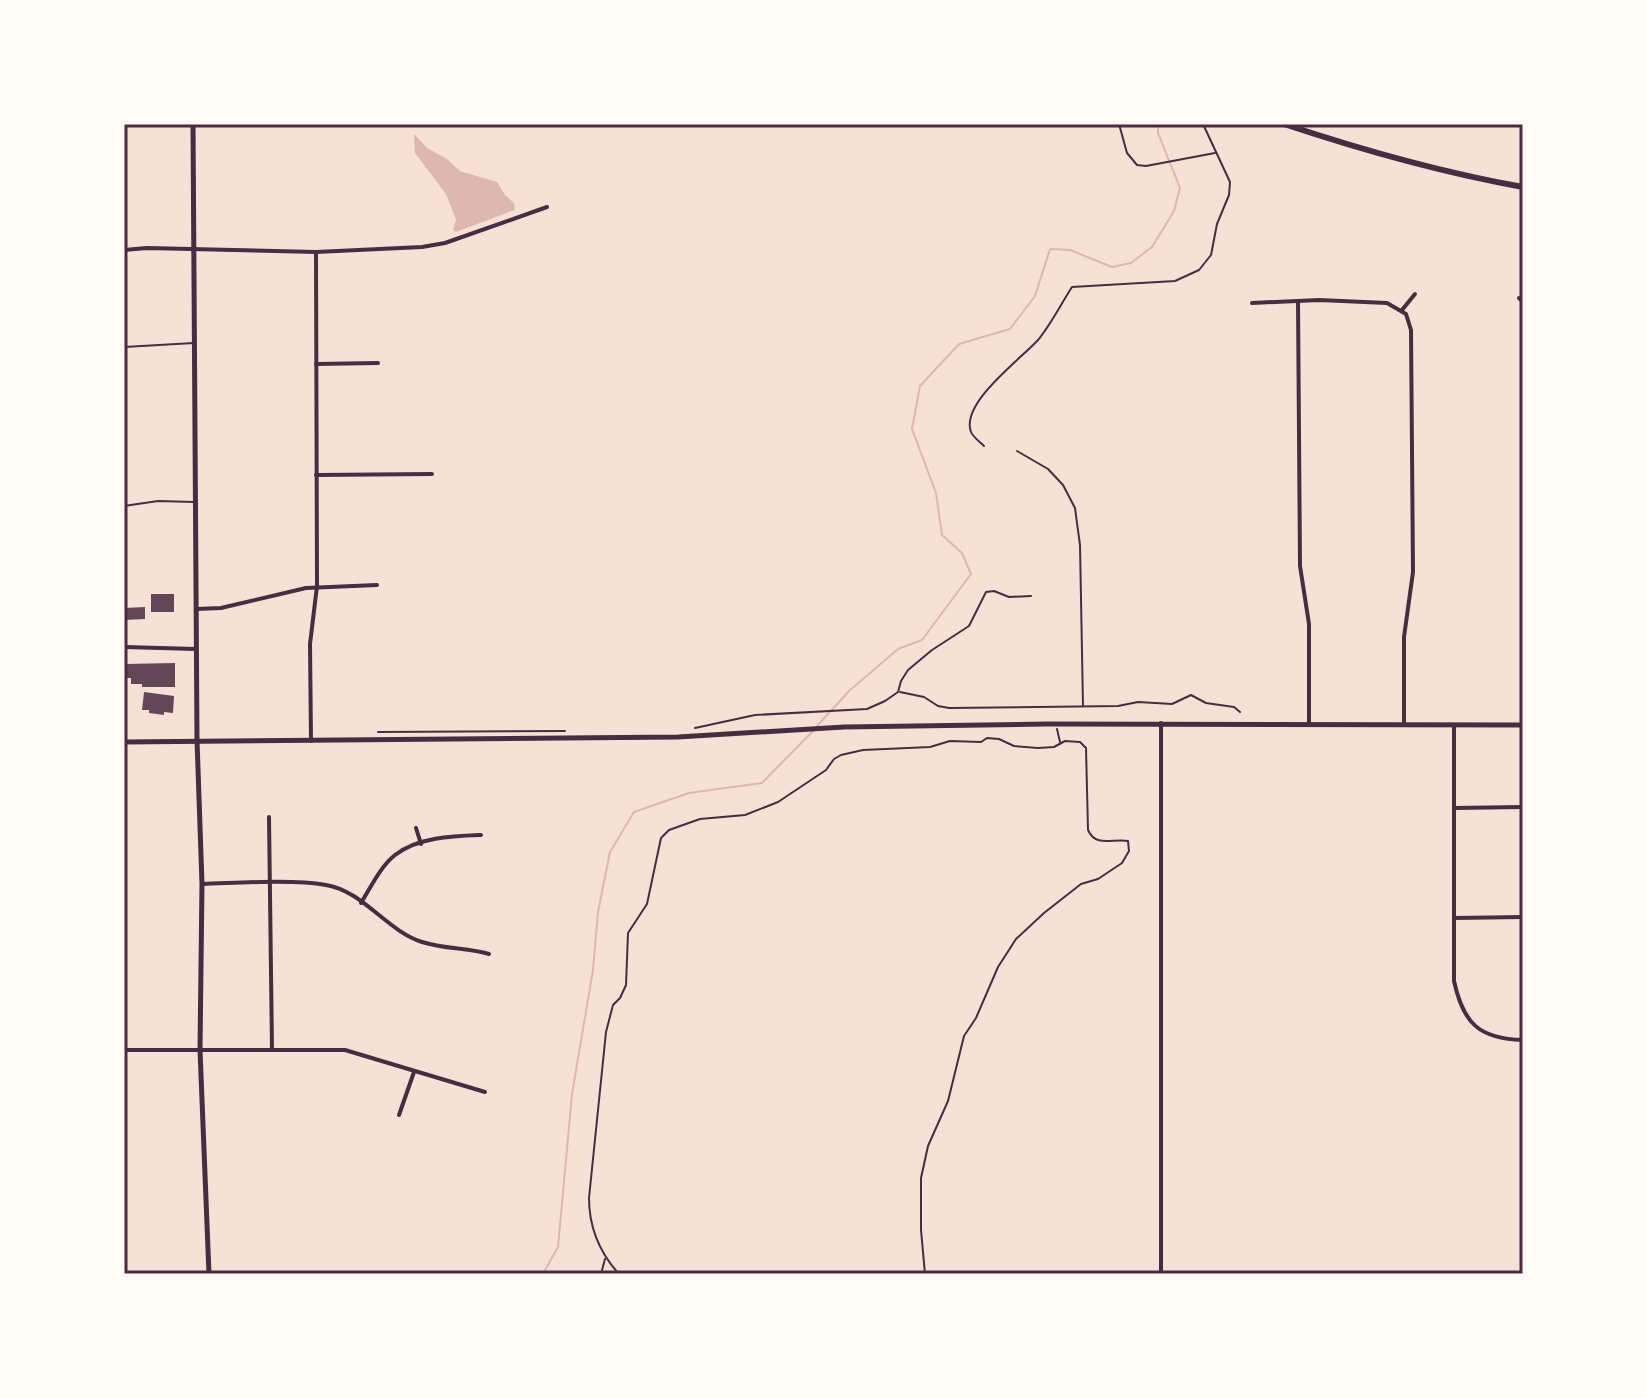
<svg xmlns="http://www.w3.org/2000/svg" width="1647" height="1398" font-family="Inter,sans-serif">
<rect width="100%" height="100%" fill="#f7e1d7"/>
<polygon fill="#dcb8b0" points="414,134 427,148 447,159 460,171 497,182 505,195 514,203 515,210 456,232 453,230 456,220 446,194 415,153"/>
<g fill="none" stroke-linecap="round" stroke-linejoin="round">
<g stroke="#dcb8b0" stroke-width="2">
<polyline points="817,726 849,691 898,649 922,640 971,574 962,553 942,535 936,493 912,429 920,386 959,344 1010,329 1035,296 1050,249 1070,250 1112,267 1131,263 1152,247 1174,211 1180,188 1158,133 1158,124"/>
<polyline points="543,1274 558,1247 572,1094 593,970 598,912 610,852 634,812 689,793 762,783 813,731"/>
</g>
</g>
<g fill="#644757">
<rect x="151" y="594" width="23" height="18"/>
<polygon points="145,607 145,619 124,620 124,608"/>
<polygon points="175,663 175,687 142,687 142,684 131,684 131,678 124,678 124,664"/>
<polygon points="144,692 174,696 173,713 164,712 164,715 149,713 149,710 142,710"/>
</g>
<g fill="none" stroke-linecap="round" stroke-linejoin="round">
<g stroke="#4a2c40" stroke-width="2">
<polyline points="1119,124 1127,153 1137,165 1146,166 1215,153"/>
<path d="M984,446c-4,-4 -11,-9 -13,-14 -11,-29 50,-73 67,-92 13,-16 23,-36 34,-53l103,-6 24,-11 12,-15 6,-31 12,-29 1,-13 -27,-58"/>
<polyline points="1017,451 1048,469 1063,485 1075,508 1080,545 1083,706"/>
<polyline points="900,692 924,697 938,706 949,708 1118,706 1138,702 1172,704 1191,695 1206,703 1234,707 1240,712"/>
<polyline points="695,728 755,715 867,709 885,701 898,692 901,681 908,670 932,650 969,626 986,592 994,591 1009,597 1031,596"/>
<polyline points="1057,729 1060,742"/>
<polyline points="378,732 565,731"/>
<polyline points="601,1274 605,1259"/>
<path d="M619,1274c-20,-22 -30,-46 -30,-76l17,-166 7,-27 7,-7 6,-13 2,-52 19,-29 14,-66 8,-8 31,-11 45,-4 33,-13 48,-32 8,-11 7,-4 22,-5 67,-3 20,-6 31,1 6,-4 12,1 15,7 24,2 16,-1 11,-6 15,1 6,6 2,82c8,18 25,8 40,11l1,10 -7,12 -24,16 -17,5 -37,29 -28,26 -18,28 -22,51 -12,18 -16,65 -20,45 -7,32v52l4,44"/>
</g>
<g stroke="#4a2c40" stroke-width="2">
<polyline points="124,347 194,343"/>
<polyline points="124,506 158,501 194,502"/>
</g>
<g stroke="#4a2c40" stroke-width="4">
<polyline points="124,250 147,248 316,252 422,247 445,243 547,207"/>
<polyline points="1519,298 1523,302"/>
<polyline points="1298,301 1300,566 1309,624 1309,725"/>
<polyline points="1252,303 1319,300 1387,303 1406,314 1411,330 1413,572 1404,637 1404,725"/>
<polyline points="1402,310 1415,294"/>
<polyline points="316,364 378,363"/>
<polyline points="316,475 432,474"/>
<polyline points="196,609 221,608 306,588 377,585"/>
<polyline points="124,647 196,649"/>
<path d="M1454,725v256c9,42 25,58 69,59"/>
<polyline points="311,741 310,644 317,586 316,252"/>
<polyline points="1454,808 1523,807"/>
<polyline points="269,817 272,1049"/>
<polyline points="416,828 421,844"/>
<path d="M202,884c37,-1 89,-5 124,1 37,6 61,46 96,57 22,7 46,6 67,12"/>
<path d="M361,903c10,-16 19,-36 34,-48 23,-18 58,-19 86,-20"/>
<polyline points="1454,918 1523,917"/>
<polyline points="124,1050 345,1050 485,1092"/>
<polyline points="399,1115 414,1072"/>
<polyline points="1161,1274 1161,723"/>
</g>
<polyline stroke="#4a2c40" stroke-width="5" points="124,742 678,737 844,727 1047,724 1523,725"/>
<polyline stroke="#4a2c40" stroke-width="5" points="193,124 197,740 202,884 200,1050 209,1274"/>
<path stroke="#4a2c40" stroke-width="6" d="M1284,124c81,27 155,48 239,63"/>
</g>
<rect width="1647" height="1398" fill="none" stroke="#fffaf5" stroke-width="252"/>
<rect x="126" y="126" width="1395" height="1146" fill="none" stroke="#4a2c40" stroke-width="3"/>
</svg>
